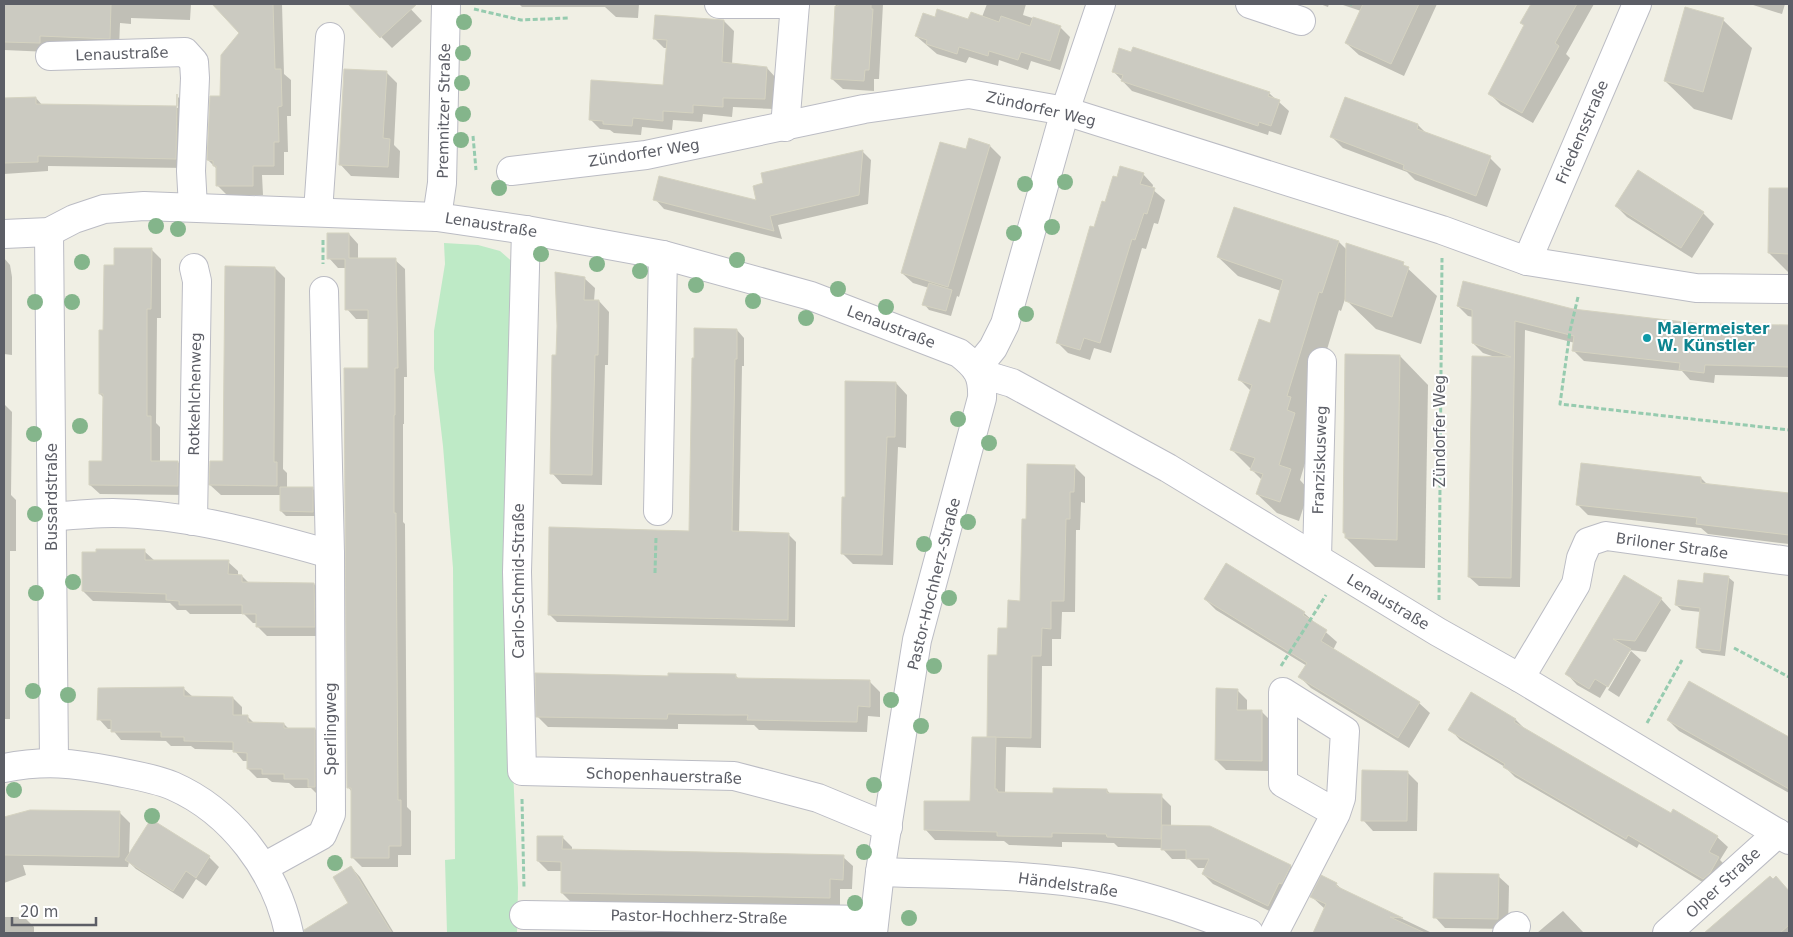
<svg xmlns="http://www.w3.org/2000/svg" width="1793" height="937" font-family="'DejaVu Sans',sans-serif">
<rect width="100%" height="100%" fill="#f0efe4"/>
<polygon fill="#beeac6" points="444,243 478,245 500,251 515,264 513,768 518,888 517,933 447,933 445,860 455,859 453,568 443,446 434,369 434,331 445,264"/>
<g fill="#0003">
<polygon points="4,4 191,4 190,20 131,18 131,24 120,23 119,48 49,52 4,50"/>
<polygon points="214,4 282,4 284,74 291,80 291,116 287,116 288,152 284,152 284,175 262,175 263,195 227,195 217,185 217,169 208,160 221,97 241,32"/>
<polygon points="349,4 406,4 422,21 392,48"/>
<polygon points="519,4 639,4 638,18 616,17 605,7 522,7"/>
<polygon points="836,4 883,4 879,79 874,79 874,91 843,89 832,79"/>
<polygon points="987,4 1026,4 1023,15 1060,27 1070,37 1060,70 1031,61 1028,70 999,60 998,66 969,57 966,63 937,54 916,36 936,18 969,21 982,17"/>
<polygon points="1320,4 1329,4 1328,7"/>
<polygon points="1340,4 1437,4 1404,76 1359,55 1346,43 1361,11"/>
<polygon points="1532,4 1594,4 1566,54 1570,58 1533,123 1501,105 1490,94 1525,26 1522,23"/>
<polygon points="1750,4 1785,4 1782,14"/>
<polygon points="1723,20 1752,48 1732,120 1694,109 1665,81"/>
<polygon points="724,21 734,31 732,64 767,68 776,78 774,109 733,107 732,117 703,114 702,122 673,120 672,130 642,127 641,135 614,133 610,130 600,129 590,119 665,86 667,48 664,48 654,38"/>
<polygon points="1113,71 1269,93 1289,111 1281,135 1269,131 1268,135 1132,91"/>
<polygon points="386,72 397,83 394,145 400,151 399,178 351,176 340,164"/>
<polygon points="178,97 187,106 186,168 48,166 48,171 4,174 4,100 36,98 43,106 178,108"/>
<polygon points="1346,98 1418,125 1426,133 1490,158 1501,169 1487,207 1415,180 1407,172 1343,148 1332,137"/>
<polygon points="990,146 1001,157 959,297 957,296 951,316 929,310 924,304 929,288 913,283 902,273 966,151"/>
<polygon points="862,151 871,160 868,204 778,225 782,239 664,209 655,199 758,202"/>
<polygon points="1143,174 1153,185 1152,189 1165,200 1158,224 1154,223 1146,249 1142,248 1111,353 1094,348 1090,360 1068,353 1057,342 1095,229 1106,204"/>
<polygon points="1616,206 1703,213 1714,224 1692,258 1627,217"/>
<polygon points="1234,209 1339,242 1347,250 1403,264 1437,296 1421,344 1376,329 1345,299 1341,311 1339,310 1307,415 1314,433 1300,480 1309,490 1299,521 1277,513 1257,494 1262,480 1232,450 1251,391 1240,380 1271,324 1281,291 1238,276 1218,257"/>
<polygon points="1770,217 1789,218 1789,273 1769,253"/>
<polygon points="349,234 358,244 358,259 395,260 405,269 407,377 404,377 404,424 403,424 403,522 405,524 407,807 411,811 411,855 398,855 398,867 362,867 352,857 352,792 348,787 346,369 369,369 369,319 356,319 347,309 346,268 338,268 329,258"/>
<polygon points="151,249 161,259 161,318 157,318 156,423 160,427 160,462 178,462 187,472 187,495 100,494 90,485 104,462 104,398 100,394 104,331"/>
<polygon points="4,258 10,265 12,277 12,355 4,354"/>
<polygon points="275,268 285,278 283,469 287,473 287,488 312,488 318,494 318,516 286,516 281,511 281,495 221,495 210,485 224,462"/>
<polygon points="584,278 595,288 594,301 599,301 609,312 608,365 605,365 602,485 562,484 552,473 558,356"/>
<polygon points="1458,306 1573,310 1702,325 1789,327 1789,377 1715,375 1714,383 1690,380 1682,371 1584,361 1574,351 1575,343 1525,330 1520,587 1479,586 1469,577 1495,357 1483,353 1473,343 1473,317 1468,316"/>
<polygon points="737,330 744,338 744,366 742,366 739,533 788,534 796,542 795,627 557,622 549,614 690,532"/>
<polygon points="1400,356 1428,385 1425,568 1375,567 1346,538 1344,532"/>
<polygon points="896,383 907,395 906,448 898,447 893,565 853,564 842,553 846,499"/>
<polygon points="4,404 12,412 11,495 16,500 16,551 10,551 10,719 4,719"/>
<polygon points="1074,466 1085,477 1085,503 1081,502 1080,530 1076,530 1075,612 1062,612 1061,639 1052,639 1052,666 1042,666 1041,748 1006,747 1005,793 1054,794 1107,790 1111,795 1161,796 1171,806 1171,826 1210,827 1291,866 1301,876 1278,915 1213,884 1203,874 1206,868 1198,868 1189,859 1172,859 1162,848 1118,847 1114,843 1062,842 1062,847 1009,845 1004,841 935,840 925,829 971,802 990,738 998,657 1021,602 1027,520"/>
<polygon points="1701,478 1708,485 1789,494 1789,544 1708,534 1701,528 1588,515 1577,504"/>
<polygon points="144,551 155,561 228,562 238,571 238,576 242,576 249,583 314,584 324,594 324,636 267,636 257,626 257,623 253,623 244,614 190,614 186,610 177,610 170,603 93,601 83,591"/>
<polygon points="1728,577 1734,582 1725,656 1702,653 1697,648 1701,612 1682,610 1676,605 1704,585"/>
<polygon points="1205,599 1304,613 1337,642 1333,650 1419,703 1430,713 1409,748 1311,688 1300,677 1307,666 1216,610"/>
<polygon points="1661,599 1671,610 1646,652 1630,650 1641,660 1619,697 1608,690 1631,651 1628,651 1600,698 1577,685 1567,674"/>
<polygon points="735,675 739,679 870,682 880,692 880,717 868,716 867,732 759,730 754,725 678,724 678,729 548,727 538,717 670,678"/>
<polygon points="1689,683 1789,739 1789,793 1679,731 1668,720"/>
<polygon points="183,688 193,697 233,698 242,707 242,716 247,716 255,724 284,724 289,729 315,729 324,739 319,796 311,788 295,788 289,783 272,782 267,778 257,778 248,769 248,761 243,761 234,750 195,749 191,746 171,746 166,741 121,740 112,729 108,729 99,719"/>
<polygon points="1237,690 1247,700 1247,712 1262,712 1272,722 1271,771 1226,770 1216,760"/>
<polygon points="1516,720 1526,730 1671,815 1717,837 1728,847 1720,860 1729,869 1714,889 1639,844 1637,848 1515,777 1505,767 1460,740 1450,729"/>
<polygon points="1407,772 1418,783 1417,831 1373,831 1363,820"/>
<polygon points="30,811 119,812 130,823 129,857 152,821 209,857 219,867 206,886 196,879 183,899 136,869 129,862 128,867 23,865 26,875 4,883 4,818"/>
<polygon points="562,837 572,847 572,851 843,857 853,866 852,889 840,889 840,907 572,903 562,893 562,871 548,871 538,861"/>
<polygon points="351,867 360,877 394,933 327,933 320,922 350,903"/>
<polygon points="1498,876 1509,886 1508,929 1445,928 1435,917"/>
<polygon points="1770,878 1789,892 1789,933 1705,933"/>
<polygon points="1336,884 1344,891 1432,933 1322,933 1317,928 1325,909 1312,897"/>
<polygon points="1563,911 1584,933 1537,933"/>
<polygon points="4,917 24,917 34,927 34,933 4,933"/>
</g>
<g fill="#cbcac1" stroke="#d5d3c1">
<polygon points="4,4 111,4 110,39 40,36 40,43 4,42"/>
<polygon points="212,4 273,4 275,69 281,69 282,106 278,107 279,142 274,142 274,166 253,166 253,186 216,186 216,166 213,166 213,161 207,160 210,96 220,96 221,55 239,33"/>
<polygon points="348,4 417,4 380,38"/>
<polygon points="838,4 871,4 871,9 873,9 869,70 865,70 864,81 831,79 835,6 838,6"/>
<polygon points="1363,4 1419,4 1391,64 1345,43"/>
<polygon points="1531,4 1577,4 1555,43 1559,46 1522,113 1488,94 1524,25 1520,23"/>
<polygon points="1685,7 1724,18 1703,92 1664,81"/>
<polygon points="937,9 968,19 971,12 999,22 1001,16 1030,26 1033,17 1061,26 1050,61 1021,52 1018,60 989,51 988,56 959,47 957,54 926,44 927,40 915,36 923,13 935,17"/>
<polygon points="655,15 724,20 722,62 767,67 765,99 723,98 723,107 693,105 693,113 663,111 663,121 633,118 632,126 603,124 603,121 589,120 591,80 663,85 667,40 653,39"/>
<polygon points="1133,47 1270,92 1268,96 1280,100 1271,126 1259,122 1258,126 1121,81 1123,75 1112,72 1119,48 1131,52"/>
<polygon points="344,69 387,71 383,138 390,139 388,167 339,165"/>
<polygon points="177,94 176,159 38,156 38,162 4,163 4,98 36,97 36,104 177,106"/>
<polygon points="1345,97 1418,124 1417,129 1491,156 1476,196 1403,169 1404,165 1330,137"/>
<polygon points="969,138 990,145 948,287 901,273 940,142 966,149"/>
<polygon points="863,150 859,195 770,216 774,231 653,200 659,176 756,200 753,186 763,183 761,173"/>
<polygon points="1120,166 1144,173 1140,184 1155,188 1147,214 1144,213 1135,240 1132,239 1100,343 1084,338 1080,350 1056,343 1090,226 1094,227 1102,201 1105,202 1113,176 1117,177"/>
<polygon points="1638,170 1704,212 1681,248 1615,206"/>
<polygon points="1769,188 1789,188 1789,254 1768,253"/>
<polygon points="1234,207 1339,241 1322,293 1319,292 1287,396 1291,397 1287,410 1295,413 1279,465 1291,469 1280,502 1256,494 1263,474 1250,470 1255,458 1230,450 1252,385 1238,380 1259,319 1270,323 1283,280 1217,257"/>
<polygon points="327,233 349,233 349,258 396,258 398,368 395,368 395,415 394,415 394,513 396,513 398,800 401,800 401,846 389,846 389,858 351,858 351,788 347,788 344,368 368,368 368,310 345,310 345,259 327,259"/>
<polygon points="1346,243 1404,262 1403,265 1409,267 1392,317 1345,301"/>
<polygon points="114,248 152,248 151,309 147,309 147,416 151,416 151,461 178,461 178,486 89,485 89,461 102,461 103,394 99,394 99,330 103,330 104,265 114,265"/>
<polygon points="225,266 275,267 274,462 277,462 277,486 209,485 210,461 223,461"/>
<polygon points="555,272 585,277 584,300 599,300 598,355 595,355 592,475 550,474 552,355 556,355 557,326"/>
<polygon points="1463,281 1573,309 1702,324 1789,325 1789,367 1705,365 1704,373 1679,370 1680,363 1572,351 1574,336 1515,321 1511,578 1468,577 1472,356 1511,357 1472,343 1472,310 1457,306"/>
<polygon points="929,283 952,290 946,311 922,305"/>
<polygon points="694,328 737,329 737,359 735,359 732,531 789,533 788,620 548,615 549,527 689,531 692,358 694,358"/>
<polygon points="1345,354 1400,355 1397,540 1345,538 1345,533 1343,533"/>
<polygon points="845,381 896,382 895,437 887,437 882,555 841,554 842,497 845,497"/>
<polygon points="1581,463 1701,477 1701,483 1789,493 1789,535 1696,524 1697,518 1576,505"/>
<polygon points="1027,464 1075,465 1074,492 1070,492 1070,519 1066,519 1064,601 1051,601 1051,629 1042,628 1041,656 1032,656 1031,738 987,737 988,655 997,655 998,628 1007,628 1008,600 1020,601 1022,519 1026,519"/>
<polygon points="280,487 313,487 313,512 280,511"/>
<polygon points="96,549 145,549 145,560 229,560 228,574 242,575 242,582 314,583 315,627 256,627 256,614 242,614 242,605 179,605 179,601 166,600 166,594 82,591 82,552 96,552"/>
<polygon points="1226,563 1305,612 1303,615 1327,630 1321,641 1420,702 1398,738 1298,677 1307,663 1204,599"/>
<polygon points="1704,573 1729,576 1720,651 1696,648 1700,608 1675,605 1678,580 1703,583"/>
<polygon points="1624,575 1662,598 1635,641 1613,639 1631,649 1608,687 1595,679 1589,689 1565,674"/>
<polygon points="535,673 668,676 668,673 736,674 736,678 870,680 870,707 858,706 857,722 747,720 748,715 723,715 668,714 667,719 536,717"/>
<polygon points="1689,681 1789,737 1789,789 1667,720"/>
<polygon points="184,687 184,696 233,697 233,715 248,715 248,722 284,723 284,728 315,728 315,787 308,787 308,779 284,779 284,774 262,774 262,769 247,769 247,753 233,752 233,742 184,741 184,737 161,737 161,732 111,732 111,720 97,720 98,688"/>
<polygon points="1216,688 1238,689 1237,710 1262,710 1262,761 1215,760"/>
<polygon points="1471,692 1516,719 1514,722 1603,774 1671,813 1673,809 1718,836 1709,852 1719,857 1710,873 1703,879 1628,835 1626,839 1503,767 1505,764 1448,730"/>
<polygon points="972,737 996,737 995,789 997,789 998,792 1053,793 1053,788 1107,789 1107,793 1162,794 1161,839 1107,837 1106,834 1052,833 1052,837 997,836 997,832 924,830 924,801 970,801"/>
<polygon points="1362,770 1408,771 1407,821 1361,821"/>
<polygon points="30,810 120,811 119,857 4,855 4,817"/>
<polygon points="151,819 210,856 196,878 186,871 173,891 125,860"/>
<polygon points="1162,825 1210,826 1291,865 1282,884 1279,883 1268,906 1202,874 1209,859 1186,859 1186,850 1161,850"/>
<polygon points="537,836 563,836 562,849 844,855 843,880 830,879 830,898 561,893 561,862 537,861"/>
<polygon points="351,866 392,933 304,933 304,930 348,903 333,877"/>
<polygon points="1434,873 1499,874 1498,919 1433,918"/>
<polygon points="1321,875 1337,883 1336,886 1403,918 1390,917 1425,933 1313,933 1326,904 1310,897"/>
<polygon points="1770,876 1773,879 1776,876 1789,891 1789,925 1780,933 1704,933"/>
</g>
<g fill="none" stroke-linecap="round" stroke-linejoin="round">
<g stroke="#bbbcc4" stroke-width="30">
<g id="minor">
<polyline points="719,4 795,4"/>
<polyline points="1250,4 1301,21"/>
<polyline points="50,56 185,52 194,62 195,78 191,171 193,207"/>
<polyline points="785,127 795,4"/>
<polyline points="511,171 646,155 864,109 969,94 1065,111 1442,230 1527,261 1696,288 1789,289"/>
<polyline points="318,212 330,37"/>
<polyline points="437,217 442,183 446,4"/>
<polyline points="526,230 517,572 522,771 734,776 818,798 888,827"/>
<polyline points="49,232 54,761"/>
<path d="M4,234l45,-2 25,-13 30,-10 40,-3 293,11 89,13 137,25 148,41 148,57c18,14 24,22 23,45l-65,242 -37,232 -7,61"/>
<polyline points="1527,261 1637,4"/>
<polyline points="976,369 993,348 1005,324 1065,111 1101,4"/>
<polyline points="981,378 992,377 1012,383 1168,468 1438,632 1520,678 1789,840"/>
<polyline points="658,511 663,255"/>
<path d="M51,517c21,-2 41,-4 62,-4 74,1 146,21 217,41"/>
<polyline points="193,521 197,281 194,268"/>
<polyline points="1317,558 1322,362"/>
<polyline points="1520,678 1576,584 1581,558 1588,542 1606,536 1789,561"/>
<path d="M4,768c41,-8 69,-5 110,3 19,4 40,7 59,15 59,26 103,85 116,147"/>
<polyline points="264,867 322,835 331,814 330,554 324,291"/>
<path d="M880,872c76,3 154,1 228,16 49,10 95,28 141,45"/>
<polyline points="524,915 874,920"/>
<polyline points="1274,933 1336,813 1341,798 1345,731 1283,692 1283,783 1336,813"/>
<polyline points="1507,933 1516,926"/>
<polyline points="1667,933 1778,833"/>
</g>
</g>
<g stroke="#96cbaf" stroke-width="3" stroke-dasharray="5 2.5" stroke-linecap="butt">
<polyline points="1350,5 1351,4"/>
<polyline points="474,9 521,20 569,18"/>
<polyline points="473,136 476,170"/>
<polyline points="323,240 323,264"/>
<polyline points="1578,297 1570,331 1560,404 1789,430"/>
<polyline points="655,573 656,537"/>
<polyline points="1439,600 1442,258"/>
<polyline points="1734,648 1789,677"/>
<polyline points="1281,666 1326,595"/>
<polyline points="1647,723 1682,660"/>
<polyline points="522,799 524,888"/>
</g>
<use href="#minor" stroke="#fff" stroke-width="28"/>
</g>
<g fill="#84b58b">
<circle cx="464" cy="22" r="8"/>
<circle cx="463" cy="53" r="8"/>
<circle cx="462" cy="83" r="8"/>
<circle cx="463" cy="114" r="8"/>
<circle cx="461" cy="140" r="8"/>
<circle cx="1065" cy="182" r="8"/>
<circle cx="1025" cy="184" r="8"/>
<circle cx="499" cy="188" r="8"/>
<circle cx="156" cy="226" r="8"/>
<circle cx="1052" cy="227" r="8"/>
<circle cx="178" cy="229" r="8"/>
<circle cx="1014" cy="233" r="8"/>
<circle cx="541" cy="254" r="8"/>
<circle cx="737" cy="260" r="8"/>
<circle cx="82" cy="262" r="8"/>
<circle cx="597" cy="264" r="8"/>
<circle cx="640" cy="271" r="8"/>
<circle cx="696" cy="285" r="8"/>
<circle cx="838" cy="289" r="8"/>
<circle cx="753" cy="301" r="8"/>
<circle cx="35" cy="302" r="8"/>
<circle cx="72" cy="302" r="8"/>
<circle cx="886" cy="307" r="8"/>
<circle cx="1026" cy="314" r="8"/>
<circle cx="806" cy="318" r="8"/>
<circle cx="958" cy="419" r="8"/>
<circle cx="80" cy="426" r="8"/>
<circle cx="34" cy="434" r="8"/>
<circle cx="989" cy="443" r="8"/>
<circle cx="35" cy="514" r="8"/>
<circle cx="968" cy="522" r="8"/>
<circle cx="924" cy="544" r="8"/>
<circle cx="73" cy="582" r="8"/>
<circle cx="36" cy="593" r="8"/>
<circle cx="949" cy="598" r="8"/>
<circle cx="934" cy="666" r="8"/>
<circle cx="33" cy="691" r="8"/>
<circle cx="68" cy="695" r="8"/>
<circle cx="891" cy="700" r="8"/>
<circle cx="921" cy="726" r="8"/>
<circle cx="874" cy="785" r="8"/>
<circle cx="14" cy="790" r="8"/>
<circle cx="152" cy="816" r="8"/>
<circle cx="864" cy="852" r="8"/>
<circle cx="335" cy="863" r="8"/>
<circle cx="855" cy="903" r="8"/>
<circle cx="909" cy="918" r="8"/>
</g>
<circle fill="#0f9aa8" stroke="#fff" stroke-width="2" cx="1647" cy="338" r="5"/>
<g text-anchor="middle" stroke-width="4" stroke-linejoin="round" paint-order="stroke">
<g font-size="15" fill="#5c5e66" stroke="#fff">
<text transform="translate(122 54) rotate(-2)" y="5">Lenaustraße</text>
<text transform="translate(1041 109) rotate(13)" y="5">Zündorfer Weg</text>
<text transform="translate(444 111) rotate(-89)" y="5">Premnitzer Straße</text>
<text transform="translate(1582 132) rotate(-67)" y="5">Friedensstraße</text>
<text transform="translate(644 153) rotate(-9)" y="5">Zündorfer Weg</text>
<text transform="translate(491 225) rotate(9)" y="5">Lenaustraße</text>
<text transform="translate(891 327) rotate(21)" y="5">Lenaustraße</text>
<text transform="translate(195 394) rotate(-89)" y="5">Rotkehlchenweg</text>
<text transform="translate(1440 431) rotate(-90)" y="5">Zündorfer Weg</text>
<text transform="translate(1320 460) rotate(-88)" y="5">Franziskusweg</text>
<text transform="translate(52 497) rotate(-90)" y="5">Bussardstraße</text>
<text transform="translate(1672 546) rotate(8)" y="5">Briloner Straße</text>
<text transform="translate(519 581) rotate(-90)" y="5">Carlo-Schmid-Straße</text>
<text transform="translate(934 584) rotate(-76)" y="5">Pastor-Hochherz-Straße</text>
<text transform="translate(1388 602) rotate(31)" y="5">Lenaustraße</text>
<text transform="translate(331 729) rotate(-90)" y="5">Sperlingweg</text>
<text transform="translate(664 776) rotate(2)" y="5">Schopenhauerstraße</text>
<text transform="translate(1723 883) rotate(-43)" y="5">Olper Straße</text>
<text transform="translate(1068 885) rotate(8)" y="5">Händelstraße</text>
<text transform="translate(699 917) rotate(1)" y="5">Pastor-Hochherz-Straße</text>
</g>
<g font-size="15" font-weight="bold" fill="#0d838f" stroke="#fff" text-anchor="start">
<text x="1657" y="334">Malermeister<tspan x="1657" dy="17">W. Künstler</tspan></text>
</g>
</g>
<rect width="1793" height="937" fill="none" stroke="#5c5e66" stroke-width="10"/>
<path d="M12 917v8h84v-8" fill="none" stroke="#5c5e66" stroke-width="2.5"/>
<text x="20" y="917" font-size="15" fill="#5c5e66" stroke="#ffffff" stroke-width="4" paint-order="stroke">20 m</text>
</svg>
